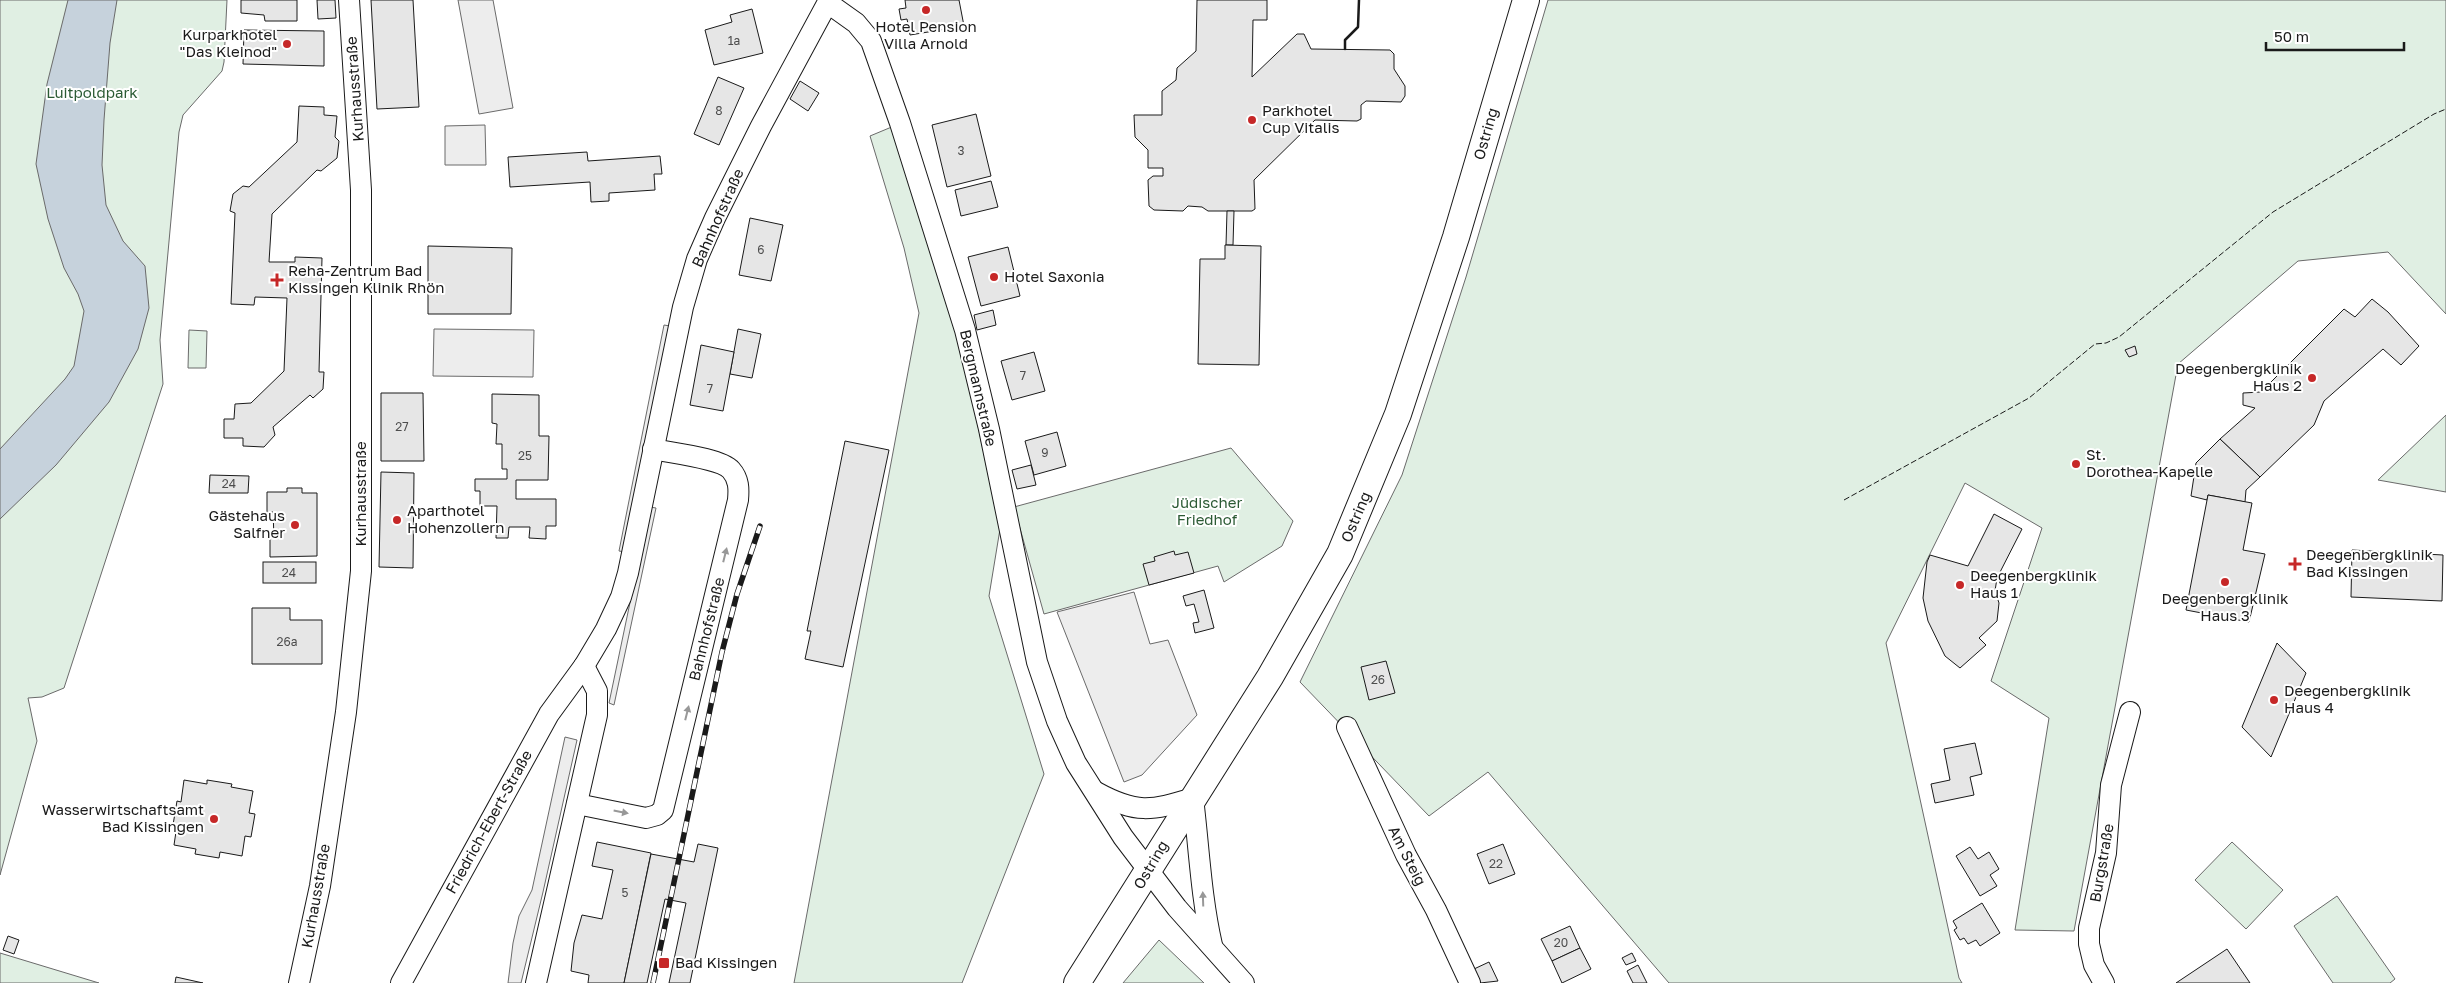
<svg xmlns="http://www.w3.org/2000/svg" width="2446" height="983" font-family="'Golos Text',sans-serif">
<rect width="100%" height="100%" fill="#fff"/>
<g fill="#e0efe3" stroke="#6a6a6a">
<polygon points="0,0 227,0 224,62 222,71 183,115 179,132 160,340 163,384 64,688 42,697 28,698 37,741 0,875"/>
<polygon points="1548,0 2446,0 2446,314 2388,252 2298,261 2178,364 2074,931 2015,930 2049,718 1991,681 2042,528 1965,483 1886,643 1959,978 1962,983 1669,983 1488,772 1429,816 1300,682 1402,475 1466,277"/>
<polygon points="894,126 959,337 1000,529 989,596 1044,774 962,983 794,983 919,313 904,248 870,136"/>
<polygon points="189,330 207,331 206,368 188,368"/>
<polygon points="2446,415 2446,492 2378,480"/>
<polygon points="1231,448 1293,521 1282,546 1224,582 1218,566 1044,614 1014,507"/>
<polygon points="2232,842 2283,890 2246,929 2195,880"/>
<polygon points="2337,896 2395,979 2390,983 2333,983 2294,926"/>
<polygon points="1159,940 1204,983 1123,983"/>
<polygon points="0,953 99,983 0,983"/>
</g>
<g fill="#ededed" stroke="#6a6a6a">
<polygon points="458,0 493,0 513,108 479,114"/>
<polygon points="485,125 486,165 445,165 445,126"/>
<polygon points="664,325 670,326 625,552 619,551"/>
<polygon points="434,329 534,330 533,377 433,376"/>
<polygon points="650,507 656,508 614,705 609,703"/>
<polygon points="1134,592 1150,644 1168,640 1197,715 1142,775 1124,782 1057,612"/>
<polygon points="565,737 577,740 543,892 521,983 508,983 513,943 519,916 532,890"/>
</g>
<polygon fill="#c6d2dc" stroke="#6a6a6a" points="68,0 117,0 110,43 104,120 102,165 106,205 123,241 145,266 149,308 138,349 109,402 56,465 0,519 0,449 65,379 74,366 84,311 78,294 64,268 48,219 36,164 47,84"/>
<g fill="#e6e6e6" stroke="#1a1a1a">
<polygon points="241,0 297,0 297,21 265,21 264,15 241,13"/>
<polygon points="317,0 335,0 336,18 318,19"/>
<polygon points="371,0 413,0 419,107 377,109"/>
<polygon points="905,0 959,0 964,26 910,35 907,19 901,20 899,9 906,8"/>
<polygon points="1197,0 1267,0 1267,20 1253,20 1252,77 1297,34 1304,34 1311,49 1390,50 1394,54 1394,69 1405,86 1405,96 1401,102 1366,101 1361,105 1361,119 1357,121 1315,120 1254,180 1255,209 1252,211 1208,211 1202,207 1188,206 1183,211 1154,210 1149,206 1148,180 1153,176 1163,176 1163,168 1148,168 1148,150 1135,137 1134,115 1162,115 1162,91 1176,80 1177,68 1196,51"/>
<polygon points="752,9 763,53 714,65 705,30 732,22 730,15"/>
<polygon points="244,30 324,31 324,66 243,64"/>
<polygon points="718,77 744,88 719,145 694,134"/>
<polygon points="800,81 819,93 808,111 790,99"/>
<polygon points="299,106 324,107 324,115 337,116 335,137 339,141 337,158 321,171 317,170 272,214 269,262 295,262 295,257 322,258 319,372 324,372 323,389 313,398 310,395 273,427 275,435 264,447 243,446 243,438 224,438 224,419 234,419 235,404 251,403 284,371 287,298 255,297 254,305 231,304 235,213 230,211 233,194 243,186 249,187 297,142"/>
<polygon points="976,114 991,176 947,187 932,125"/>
<polygon points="587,152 588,161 660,156 662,174 654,174 655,190 609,193 609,201 591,202 590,182 510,187 508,157"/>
<polygon points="991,181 998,207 961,216 955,190"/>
<polygon points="1227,211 1234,211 1233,245 1226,245"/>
<polygon points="750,218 783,225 771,281 739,275"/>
<polygon points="1225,245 1261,246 1259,365 1198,364 1200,259 1225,259"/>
<polygon points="428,246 512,248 511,314 428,314"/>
<polygon points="1008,247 1020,296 981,306 968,257"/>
<polygon points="2372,299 2388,312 2419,346 2401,365 2383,349 2324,401 2314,425 2260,477 2220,439 2255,408 2243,405 2243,393 2261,392 2344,309 2355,317"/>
<polygon points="993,310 996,325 977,330 974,315"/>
<polygon points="738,329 761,334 752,378 730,374"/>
<polygon points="701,345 734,352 723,411 690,405"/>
<polygon points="2135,346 2137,354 2129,357 2125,350"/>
<polygon points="1034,352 1045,391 1012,400 1001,361"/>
<polygon points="381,393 423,393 424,461 381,461"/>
<polygon points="492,394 539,395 539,436 549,436 548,480 516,480 516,499 556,499 556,526 546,526 546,539 529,538 530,527 509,527 508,538 496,538 497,506 480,506 480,491 475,491 475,479 507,479 507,469 502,469 502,444 496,444 497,424 492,423"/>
<polygon points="1057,432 1066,466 1034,475 1025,441"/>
<polygon points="2220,439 2260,477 2246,490 2245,502 2208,495 2207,500 2191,496 2196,463"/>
<polygon points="845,441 889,450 843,667 805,659 811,631 807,631"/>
<polygon points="1031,465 1036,485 1017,489 1012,470"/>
<polygon points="381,472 414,473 413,568 379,567"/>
<polygon points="210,475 249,476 248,493 209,493"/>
<polygon points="287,488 302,488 302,493 317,493 317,556 270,557 270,538 274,538 273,512 267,512 267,492 287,492"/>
<polygon points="2208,495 2252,503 2243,550 2265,554 2249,622 2186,610"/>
<polygon points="1994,514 2022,529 1997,578 1995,591 1999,603 1997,621 1979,638 1986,645 1960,668 1945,656 1928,621 1923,598 1927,562 1930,555 1968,566"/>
<polygon points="2352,550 2443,555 2442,601 2351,597"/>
<polygon points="1174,551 1175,555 1188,552 1194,573 1149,585 1143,564 1155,561 1154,557"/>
<rect x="263" y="562" width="53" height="21"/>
<polygon points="1204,590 1214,628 1195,633 1193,623 1199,622 1194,604 1186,606 1183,596"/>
<polygon points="252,608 290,608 290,620 322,620 322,664 252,664"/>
<polygon points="2277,643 2306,673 2271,757 2242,727"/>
<polygon points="1386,661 1395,693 1369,700 1361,667"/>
<polygon points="1975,743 1982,774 1970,777 1974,795 1935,803 1931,784 1950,780 1944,749"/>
<polygon points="184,780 207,784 207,780 232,784 231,787 253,791 249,813 255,814 251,837 245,836 242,856 220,852 219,858 195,854 196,849 174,845 177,825 173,825 177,801 181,802"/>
<polygon points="597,842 651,853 624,983 588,983 589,975 571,971 574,943 582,915 602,919 613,870 592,866"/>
<polygon points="698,844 718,848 690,983 669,983 686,903 665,899 647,983 624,983 651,854 694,862"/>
<polygon points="1503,844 1515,874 1489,884 1477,854"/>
<polygon points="1970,847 1978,859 1989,852 1999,869 1990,875 1997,886 1980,896 1956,856"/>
<polygon points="1982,903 2000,933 1980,946 1976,940 1968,944 1964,938 1960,940 1954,930 1957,928 1953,921"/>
<polygon points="1570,926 1580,948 1552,961 1541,939"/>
<polygon points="8,936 19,940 14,954 3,950"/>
<polygon points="1580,948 1591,969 1562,983 1552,961"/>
<polygon points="2227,949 2250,983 2176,983"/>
<polygon points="1632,953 1636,961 1626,965 1622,958"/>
<polygon points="1489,962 1498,981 1480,983 1474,969"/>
<polygon points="1638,965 1647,983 1633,983 1627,971"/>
<polygon points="176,977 203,983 175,983"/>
</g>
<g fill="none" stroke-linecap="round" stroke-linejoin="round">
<g stroke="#1a1a1a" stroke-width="22">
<g id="minor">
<polyline points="828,3 856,23 871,41 900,123 965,330 989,429 1037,662 1057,721 1076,763 1123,837 1177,908 1244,983"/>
<polyline points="1347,727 1406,855 1436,910 1470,983"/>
<path d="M1096,792c40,22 55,19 97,6 6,49 8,99 19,147"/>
<path d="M577,804l69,14 11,-3 6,-5 75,-310c1,-11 1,-21 -7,-30 -11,-12 -60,-17 -78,-21"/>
<polyline points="299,983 320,886 346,712 361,571 361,190 349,0"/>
<polyline points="401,983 549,714 584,666 606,629 621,597 628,573 683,307 697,259 715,218 761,126 829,0"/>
<polyline points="536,983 597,715 597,691 584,666"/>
<polyline points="2104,983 2094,965 2089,944 2089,928 2106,853 2111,785 2130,712"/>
</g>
</g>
<g stroke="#1a1a1a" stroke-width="28">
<polyline id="major" points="1077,983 1270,677 1340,554 1398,414 1456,237 1526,0"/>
</g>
<use href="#minor" stroke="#fff" stroke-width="20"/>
<use href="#major" stroke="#fff" stroke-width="26"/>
<g stroke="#1a1a1a" stroke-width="5.5">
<polyline id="rail" points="653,983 722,652 737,594 760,526"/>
</g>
<use href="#rail" stroke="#fff" stroke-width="4" stroke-dasharray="11" stroke-linecap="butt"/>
<polyline stroke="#1a1a1a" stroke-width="1" stroke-dasharray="6 2.5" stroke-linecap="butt" points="1844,500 2029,398 2095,344 2106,343 2119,337 2273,212 2434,114 2446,109"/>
<polyline stroke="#1a1a1a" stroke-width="2.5" points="1345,49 1345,40 1358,27 1359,0"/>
</g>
<defs><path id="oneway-solid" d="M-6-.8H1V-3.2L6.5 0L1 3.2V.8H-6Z" transform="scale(1.25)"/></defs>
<g fill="#989898">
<use href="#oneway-solid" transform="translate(725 555) rotate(-76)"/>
<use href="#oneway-solid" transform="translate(687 713) rotate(-76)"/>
<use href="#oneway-solid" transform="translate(621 812) rotate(11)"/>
<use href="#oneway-solid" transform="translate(1203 899) rotate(-92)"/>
</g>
<g fill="#c62828" stroke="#fff" stroke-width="2">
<circle cx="926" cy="10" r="5"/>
<circle cx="287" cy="44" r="5"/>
<circle cx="1252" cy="120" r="5"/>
<circle cx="994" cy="277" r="5"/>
<path d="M274.5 272.5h5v5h5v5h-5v5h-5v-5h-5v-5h5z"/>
<circle cx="2312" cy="378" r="5"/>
<circle cx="2076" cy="464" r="5"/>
<circle cx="397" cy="520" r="5"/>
<circle cx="295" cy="525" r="5"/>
<path d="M2292.5 556.5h5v5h5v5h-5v5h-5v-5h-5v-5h5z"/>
<circle cx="2225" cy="582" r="5"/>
<circle cx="1960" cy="585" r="5"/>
<circle cx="2274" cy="700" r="5"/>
<circle cx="214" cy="819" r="5"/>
<rect x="658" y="957" width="12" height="12" rx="2.5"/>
</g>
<g text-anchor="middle" stroke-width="4" stroke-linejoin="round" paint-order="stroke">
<g font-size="12" fill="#4d4d4d">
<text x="734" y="45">1a</text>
<text x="719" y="115">8</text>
<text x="961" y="155">3</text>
<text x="761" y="254">6</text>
<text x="1023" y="380">7</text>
<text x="710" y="393">7</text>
<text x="402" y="431">27</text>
<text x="1045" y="457">9</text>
<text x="525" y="460">25</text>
<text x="229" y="488">24</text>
<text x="289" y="577">24</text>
<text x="287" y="646">26a</text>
<text x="1378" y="684">26</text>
<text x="1496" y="868">22</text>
<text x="625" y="897">5</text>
<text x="1561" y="947">20</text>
</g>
<g font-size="15" fill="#1a1a1a" stroke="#fff" text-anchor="start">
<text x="926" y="32" text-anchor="middle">Hotel Pension<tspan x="926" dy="17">Villa Arnold</tspan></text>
<text x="277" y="40" text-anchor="end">Kurparkhotel<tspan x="277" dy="17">"Das Kleinod"</tspan></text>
<text x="1262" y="116">Parkhotel<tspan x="1262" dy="17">Cup Vitalis</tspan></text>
<text x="288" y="276">Reha-Zentrum Bad<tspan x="288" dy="17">Kissingen Klinik Rhön</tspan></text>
<text x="1004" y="282">Hotel Saxonia</text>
<text x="2302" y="374" text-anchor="end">Deegenbergklinik<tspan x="2302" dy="17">Haus 2</tspan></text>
<text x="2086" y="460">St.<tspan x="2086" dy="17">Dorothea-Kapelle</tspan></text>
<text x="407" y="516">Aparthotel<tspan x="407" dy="17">Hohenzollern</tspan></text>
<text x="285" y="521" text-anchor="end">Gästehaus<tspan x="285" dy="17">Salfner</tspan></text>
<text x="2306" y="560">Deegenbergklinik<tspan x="2306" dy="17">Bad Kissingen</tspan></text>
<text x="1970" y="581">Deegenbergklinik<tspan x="1970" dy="17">Haus 1</tspan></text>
<text x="2225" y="604" text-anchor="middle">Deegenbergklinik<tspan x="2225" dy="17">Haus 3</tspan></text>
<text x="2284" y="696">Deegenbergklinik<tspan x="2284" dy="17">Haus 4</tspan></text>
<text x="204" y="815" text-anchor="end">Wasserwirtschaftsamt<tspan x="204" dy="17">Bad Kissingen</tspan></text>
<text x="675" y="968">Bad Kissingen</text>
</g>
<g font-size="15" fill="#1a1a1a" stroke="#fff">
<text transform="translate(355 89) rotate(-94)" y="5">Kurhausstraße</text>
<text transform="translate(1486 134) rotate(-74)" y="5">Ostring</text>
<text transform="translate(718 218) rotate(-66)" y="5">Bahnhofstraße</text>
<text transform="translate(978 388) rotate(77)" y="5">Bergmannstraße</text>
<text transform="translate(361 494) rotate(-90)" y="5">Kurhausstraße</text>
<text transform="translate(1356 517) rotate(-67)" y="5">Ostring</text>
<text transform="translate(707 629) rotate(-76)" y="5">Bahnhofstraße</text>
<text transform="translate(489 822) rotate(-61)" y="5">Friedrich-Ebert-Straße</text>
<text transform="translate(1407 856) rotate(63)" y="5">Am Steig</text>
<text transform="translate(2102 863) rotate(-80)" y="5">Burgstraße</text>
<text transform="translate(1151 865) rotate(-60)" y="5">Ostring</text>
<text transform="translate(316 896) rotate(-80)" y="5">Kurhausstraße</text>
</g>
<g font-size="15" fill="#2b5a34" stroke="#fff">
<text x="92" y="98">Luitpoldpark</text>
<text x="1207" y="508">Jüdischer<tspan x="1207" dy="17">Friedhof</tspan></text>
</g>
</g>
<path d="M2266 42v8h138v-8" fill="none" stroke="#1a1a1a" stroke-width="2.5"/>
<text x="2274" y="42" font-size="15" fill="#1a1a1a" stroke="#ffffff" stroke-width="4" paint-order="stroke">50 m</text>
</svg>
